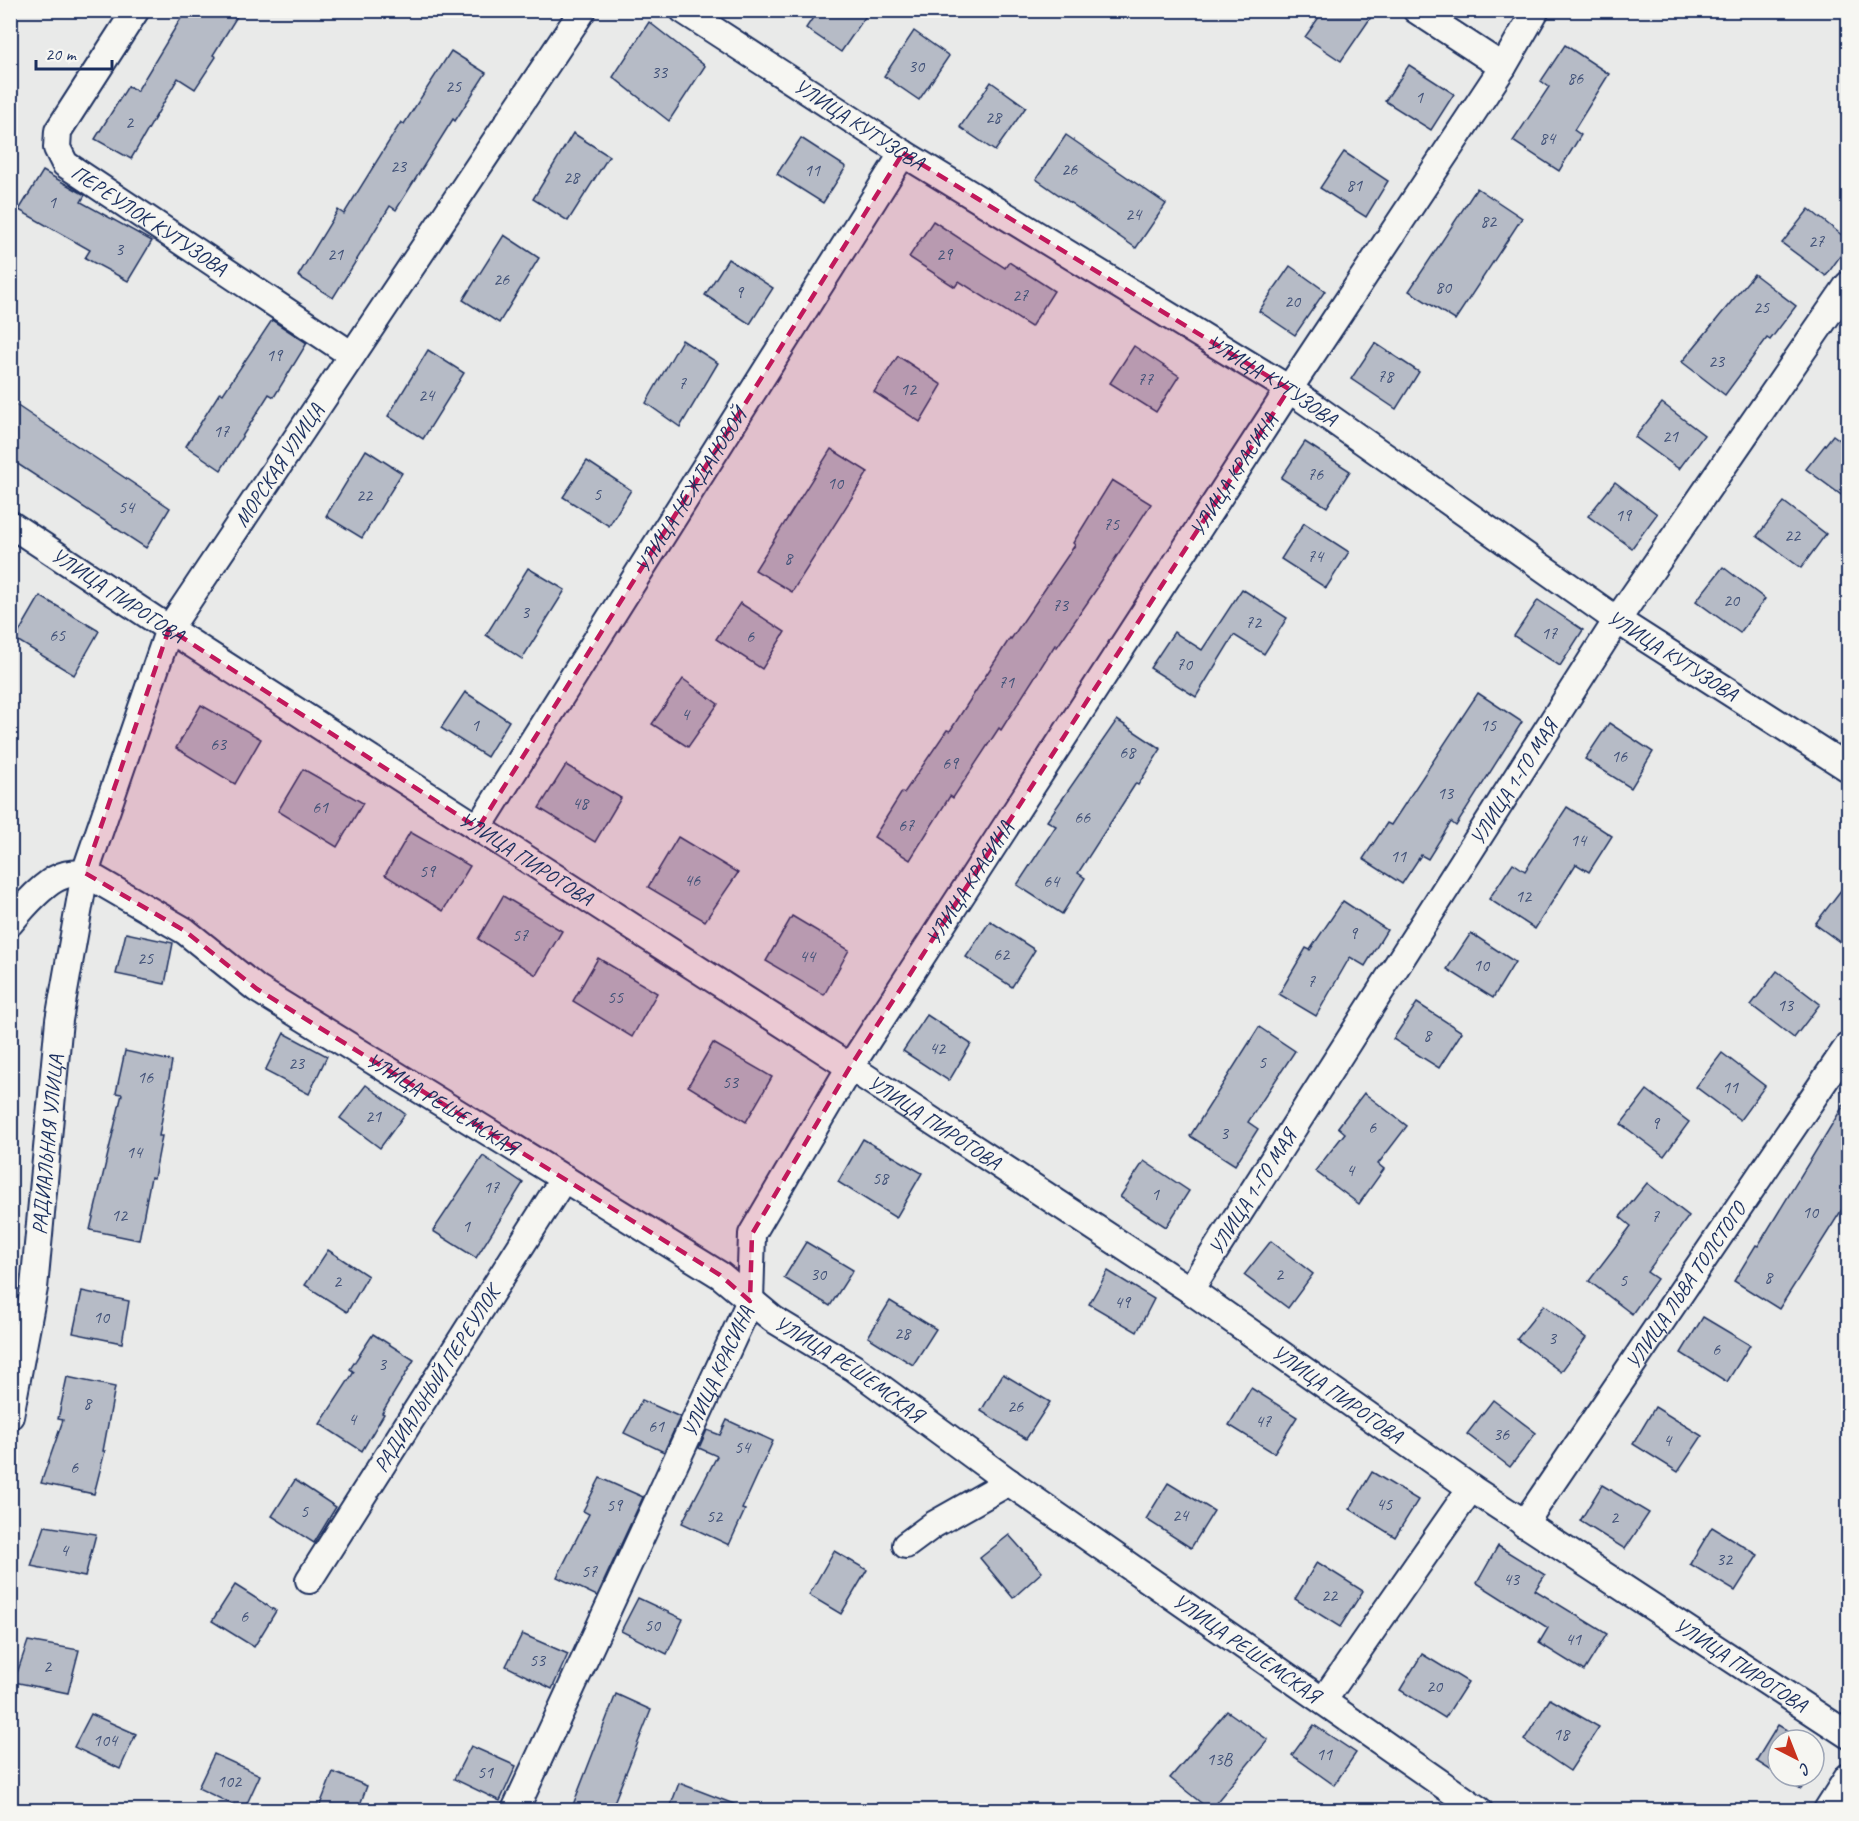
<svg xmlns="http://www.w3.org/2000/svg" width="1859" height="1821" font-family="Caveat,sans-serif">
<rect width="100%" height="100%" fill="#e9eae9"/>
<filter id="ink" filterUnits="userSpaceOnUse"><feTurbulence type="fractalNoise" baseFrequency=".0167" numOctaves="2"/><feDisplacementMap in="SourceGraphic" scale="12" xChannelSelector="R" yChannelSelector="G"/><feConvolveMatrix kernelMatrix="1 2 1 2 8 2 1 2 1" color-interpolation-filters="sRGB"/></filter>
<g filter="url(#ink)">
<g fill="#b6bbc6" stroke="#1b2f5e" stroke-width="1.5">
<polygon points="186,10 241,10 213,55 216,57 195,89 178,78 131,159 95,139 128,86 137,91"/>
<polygon points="818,10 870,10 841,52 806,28"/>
<polygon points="1324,10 1376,10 1341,61 1305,37"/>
<polygon points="649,22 705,66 669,121 613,77"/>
<polygon points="914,31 949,56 919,100 884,76"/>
<polygon points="1565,45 1609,74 1574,130 1581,135 1559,171 1513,141 1549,87 1541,81"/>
<polygon points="451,51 486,73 455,121 453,119 396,210 390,206 333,298 298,276 338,210 344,214 401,122 404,124"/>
<polygon points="1409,65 1454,94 1431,130 1385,101"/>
<polygon points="991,82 1026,107 995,151 960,127"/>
<polygon points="573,133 609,156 568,221 533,199"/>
<polygon points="1066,135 1166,204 1136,248 1036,179"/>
<polygon points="801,138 846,167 823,203 777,174"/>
<polygon points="1344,152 1388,181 1366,217 1320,188"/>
<polygon points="43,171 85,195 81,202 152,241 128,281 85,258 90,250 19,210"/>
<polygon points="1477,188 1522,218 1455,320 1409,291"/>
<polygon points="1809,209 1848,240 1848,245 1826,276 1782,243"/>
<polygon points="933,221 1005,268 1009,262 1054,291 1031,327 959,281 955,287 909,257"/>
<polygon points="504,235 539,258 499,323 463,300"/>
<polygon points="728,259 773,288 750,324 705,295"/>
<polygon points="1290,266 1325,291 1295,335 1259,311"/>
<polygon points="1754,274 1796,306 1770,340 1767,338 1725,395 1682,362"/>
<polygon points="272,320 307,343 274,397 269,394 221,470 186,446 220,392 223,394"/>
<polygon points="682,340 718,363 680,427 646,403"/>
<polygon points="1375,343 1419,372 1396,409 1351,379"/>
<polygon points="1134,346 1179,376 1156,412 1110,383"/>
<polygon points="428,350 464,373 423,439 388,416"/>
<polygon points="898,356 942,385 920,422 874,392"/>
<polygon points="10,401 170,508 146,548 10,459"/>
<polygon points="1662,403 1704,435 1679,469 1635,437"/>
<polygon points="1833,435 1848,446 1848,500 1806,469"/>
<polygon points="1305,442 1350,471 1327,507 1281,478"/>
<polygon points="831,449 868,472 792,592 755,570"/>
<polygon points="366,450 402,473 362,538 326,516"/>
<polygon points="587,461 631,490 609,526 563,497"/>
<polygon points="1112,480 1151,504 1097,586 1098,587 1057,647 1055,645 1001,730 999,728 953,798 950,796 910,860 874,837 902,792 904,793 947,730 950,731 1010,638 1011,639 1075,545 1073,543"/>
<polygon points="1615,482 1657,514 1632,548 1588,516"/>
<polygon points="1784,502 1826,534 1801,568 1757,536"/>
<polygon points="1304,523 1349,552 1326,588 1281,559"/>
<polygon points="1723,567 1765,599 1740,633 1696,601"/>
<polygon points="528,568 565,590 522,659 486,635"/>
<polygon points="1242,589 1287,618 1264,654 1234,635 1196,697 1150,668 1174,632 1202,650"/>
<polygon points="40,596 99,631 74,675 15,639"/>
<polygon points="1538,600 1583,630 1560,666 1514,636"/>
<polygon points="740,603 785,632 762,669 716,639"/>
<polygon points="683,679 718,704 688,747 652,724"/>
<polygon points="465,692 509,721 487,757 441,728"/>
<polygon points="1478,693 1522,722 1456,826 1451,822 1428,859 1421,855 1402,884 1363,859 1387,823 1391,825"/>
<polygon points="201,705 261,739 235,784 176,748"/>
<polygon points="1117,720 1161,749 1138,785 1136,783 1078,873 1085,878 1062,914 1017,885 1056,826 1047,821"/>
<polygon points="1609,723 1653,752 1631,788 1585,759"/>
<polygon points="566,765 621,798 595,842 539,808"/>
<polygon points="303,769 363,803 337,847 278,811"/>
<polygon points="1567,807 1612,836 1589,872 1576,864 1535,929 1489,899 1513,863 1525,871"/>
<polygon points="410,832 470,866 443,911 385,875"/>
<polygon points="678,837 738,873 705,921 648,887"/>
<polygon points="1848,881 1848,948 1815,924"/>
<polygon points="503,896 562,931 536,975 478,939"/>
<polygon points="1343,901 1387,930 1365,966 1350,957 1316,1016 1279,994 1306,948 1310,950"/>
<polygon points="792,916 849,950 824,995 766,961"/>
<polygon points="990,921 1035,950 1012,987 966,957"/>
<polygon points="126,933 173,943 165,984 116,974"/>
<polygon points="1471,933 1515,962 1493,998 1447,969"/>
<polygon points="598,958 657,993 632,1037 573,1001"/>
<polygon points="1777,971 1820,1004 1794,1038 1751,1005"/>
<polygon points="1417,1003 1462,1032 1439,1068 1393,1039"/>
<polygon points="927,1015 971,1044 949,1081 903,1051"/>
<polygon points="1259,1027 1295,1051 1248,1122 1258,1129 1235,1165 1190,1136"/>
<polygon points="284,1033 327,1056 309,1094 265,1071"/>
<polygon points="713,1043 772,1077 746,1122 688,1086"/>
<polygon points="125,1051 172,1061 159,1136 162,1136 154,1178 151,1177 139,1240 90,1230 122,1094 116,1093"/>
<polygon points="1722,1053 1765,1086 1740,1120 1696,1087"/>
<polygon points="366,1085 405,1114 380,1148 340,1118"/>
<polygon points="1647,1090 1689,1122 1664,1156 1621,1124"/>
<polygon points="1364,1093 1407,1126 1378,1164 1384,1169 1359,1204 1315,1171 1345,1133 1338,1127"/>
<polygon points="1848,1098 1848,1200 1779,1309 1734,1281 1756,1245 1758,1246"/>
<polygon points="863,1139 922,1173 896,1218 838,1182"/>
<polygon points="483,1156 523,1183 476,1258 433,1231"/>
<polygon points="1144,1161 1189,1191 1166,1227 1120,1197"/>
<polygon points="1647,1183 1689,1216 1647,1272 1657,1279 1632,1314 1589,1281 1631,1226 1620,1217"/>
<polygon points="1271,1241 1313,1274 1288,1308 1244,1275"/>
<polygon points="806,1242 853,1270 830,1306 784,1278"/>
<polygon points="328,1250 368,1276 347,1312 305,1285"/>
<polygon points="1108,1271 1154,1299 1137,1332 1089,1304"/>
<polygon points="82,1291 129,1301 122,1343 73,1333"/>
<polygon points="890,1301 936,1329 913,1365 868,1337"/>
<polygon points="1544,1305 1586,1338 1561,1372 1517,1339"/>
<polygon points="1703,1317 1750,1345 1727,1382 1681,1353"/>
<polygon points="373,1334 414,1360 382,1413 384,1414 362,1451 320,1424 354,1372 350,1369"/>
<polygon points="1003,1374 1050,1402 1026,1439 981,1411"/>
<polygon points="67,1377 115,1387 103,1451 105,1451 94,1494 41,1483 63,1420 58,1419"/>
<polygon points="1251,1388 1297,1417 1274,1453 1229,1425"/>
<polygon points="642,1400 680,1417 664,1452 624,1433"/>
<polygon points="1493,1400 1536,1433 1510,1467 1467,1434"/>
<polygon points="1655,1407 1702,1436 1678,1472 1633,1444"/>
<polygon points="727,1420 773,1441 742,1509 745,1510 729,1545 682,1523 717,1456 699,1448 707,1430 720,1435"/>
<polygon points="1372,1472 1418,1500 1395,1537 1350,1509"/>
<polygon points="600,1478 643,1497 597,1596 557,1577 589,1514 583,1511"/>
<polygon points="295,1480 336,1507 314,1543 272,1516"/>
<polygon points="1168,1483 1214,1511 1191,1548 1146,1519"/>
<polygon points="1602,1485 1649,1513 1625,1549 1580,1521"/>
<polygon points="45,1526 96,1534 85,1577 31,1566"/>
<polygon points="1712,1527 1758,1555 1735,1591 1690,1564"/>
<polygon points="1009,1535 1042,1572 1013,1598 980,1558"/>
<polygon points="1498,1546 1545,1575 1535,1590 1607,1634 1584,1671 1539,1643 1548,1628 1477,1583"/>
<polygon points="834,1551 867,1570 841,1614 809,1595"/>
<polygon points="1317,1562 1363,1591 1340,1627 1295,1599"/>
<polygon points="235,1585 276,1611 254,1647 212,1621"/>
<polygon points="638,1598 683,1619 667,1654 621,1631"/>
<polygon points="522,1634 568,1654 552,1689 506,1666"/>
<polygon points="28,1641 79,1650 68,1693 14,1682"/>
<polygon points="1422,1654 1468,1682 1445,1718 1400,1690"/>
<polygon points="616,1694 651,1710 611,1810 571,1810"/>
<polygon points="1550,1699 1599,1727 1570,1771 1524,1740"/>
<polygon points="1227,1711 1268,1740 1210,1810 1170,1778"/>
<polygon points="91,1714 136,1734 120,1769 74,1747"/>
<polygon points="1314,1725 1356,1753 1334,1785 1292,1755"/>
<polygon points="1778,1725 1804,1740 1778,1740 1778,1775 1756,1761"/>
<polygon points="471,1746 516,1766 500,1801 454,1779"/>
<polygon points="1814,1746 1825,1753 1814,1770"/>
<polygon points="214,1754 260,1775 244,1810 198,1788"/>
<polygon points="333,1772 367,1786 358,1810 318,1810"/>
<polygon points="1780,1776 1810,1776 1801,1789"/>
<polygon points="679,1783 747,1809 747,1810 669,1810"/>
</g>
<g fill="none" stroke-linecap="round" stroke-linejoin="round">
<g stroke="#1b2f5e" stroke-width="30">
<g id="minor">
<path id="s1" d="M136,10l-78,121 -1,17 8,16 287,191"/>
<path id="s2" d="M683,10l220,143 386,236 328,231 231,148"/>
<polyline points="1416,10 1503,67"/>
<path id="s3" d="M10,524l159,105 681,438 340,223 281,198 377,247"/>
<path id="s4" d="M478,828l425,-675"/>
<path id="s5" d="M85,873l100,58 72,58 463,286 53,44 81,49 159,117 466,325"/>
<path d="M10,923c12,-15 37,-44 55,-48 6,-2 13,-1 20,-2"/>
<path id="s6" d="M1190,1290l427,-670 231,-335"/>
<path id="s7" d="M10,1416l24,-128 25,-268 26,-147 84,-244 414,-619"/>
<path id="s8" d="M1524,1524l324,-478"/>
<polyline points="906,1545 933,1525 1009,1482"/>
<path id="s9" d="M309,1580l255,-402"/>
<polyline points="1323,1701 1471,1488"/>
<path id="s10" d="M515,1810l235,-509 2,-67 98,-167 439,-678 214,-322 33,-57"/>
<polyline points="1827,1810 1848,1777"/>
</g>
</g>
<use href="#minor" stroke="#f6f6f2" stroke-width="26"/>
</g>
</g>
<path fill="#c2185b" fill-opacity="0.2" stroke="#c2185b" stroke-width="4.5" stroke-dasharray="12 8" stroke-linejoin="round" d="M903,153l386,236 -439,678 -98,167 -2,67 -30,-26 -463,-286 -72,-58 -100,-58 84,-244 309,199z"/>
<g text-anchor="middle" stroke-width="6" stroke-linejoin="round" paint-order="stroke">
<g font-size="18" fill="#425278">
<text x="916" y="72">30</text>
<text x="659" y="78">33</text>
<text x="1575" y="84">86</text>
<text x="453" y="92">25</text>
<text x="1419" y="103">1</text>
<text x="993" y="123">28</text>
<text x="129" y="128">2</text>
<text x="1547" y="144">84</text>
<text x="398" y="172">23</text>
<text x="1069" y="175">26</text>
<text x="812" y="176">11</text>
<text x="571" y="183">28</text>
<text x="1354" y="191">81</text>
<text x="52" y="208">1</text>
<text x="1133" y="220">24</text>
<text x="1488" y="227">82</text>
<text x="1816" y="247">27</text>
<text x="119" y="255">3</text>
<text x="335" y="260">21</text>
<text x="944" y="260">29</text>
<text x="501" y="285">26</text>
<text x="1443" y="293">80</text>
<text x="739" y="298">9</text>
<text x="1020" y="301">27</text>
<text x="1292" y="307">20</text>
<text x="1761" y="313">25</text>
<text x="274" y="361">19</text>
<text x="1716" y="367">23</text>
<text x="1385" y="382">78</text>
<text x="1145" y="385">77</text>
<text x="682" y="389">7</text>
<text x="908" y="395">12</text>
<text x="426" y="401">24</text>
<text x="221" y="437">17</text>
<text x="1670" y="442">21</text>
<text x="1315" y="480">76</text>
<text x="835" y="489">10</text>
<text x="597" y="500">5</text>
<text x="364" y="501">22</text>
<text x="126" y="513">54</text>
<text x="1623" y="521">19</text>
<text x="1111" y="530">75</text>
<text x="1792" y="541">22</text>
<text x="1315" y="562">74</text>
<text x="788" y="564">8</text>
<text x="1731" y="606">20</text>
<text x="1060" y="611">73</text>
<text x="525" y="618">3</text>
<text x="1253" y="628">72</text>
<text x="1549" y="639">17</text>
<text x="57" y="641">65</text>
<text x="750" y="642">6</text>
<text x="1184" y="670">70</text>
<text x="1006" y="688">71</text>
<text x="685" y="720">4</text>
<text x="475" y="731">1</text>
<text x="1488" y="731">15</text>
<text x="218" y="750">63</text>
<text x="1127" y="758">68</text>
<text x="1619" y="762">16</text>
<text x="950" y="769">69</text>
<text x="1445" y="799">13</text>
<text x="580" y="809">48</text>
<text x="320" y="813">61</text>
<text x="1082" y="823">66</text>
<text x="906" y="831">67</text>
<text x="1578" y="846">14</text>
<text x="1398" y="862">11</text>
<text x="427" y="877">59</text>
<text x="692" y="886">46</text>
<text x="1051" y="887">64</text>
<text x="1523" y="902">12</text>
<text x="1353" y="939">9</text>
<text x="520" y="941">57</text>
<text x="1001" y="960">62</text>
<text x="807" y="962">44</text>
<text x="145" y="964">25</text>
<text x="1481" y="971">10</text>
<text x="1311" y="987">7</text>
<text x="615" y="1003">55</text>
<text x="1785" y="1011">13</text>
<text x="1427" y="1041">8</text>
<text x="937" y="1054">42</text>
<text x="1262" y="1068">5</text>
<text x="296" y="1069">23</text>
<text x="145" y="1083">16</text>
<text x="730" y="1088">53</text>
<text x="1730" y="1093">11</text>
<text x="373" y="1122">21</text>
<text x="1655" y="1129">9</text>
<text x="1372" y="1133">6</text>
<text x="1224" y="1139">3</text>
<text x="134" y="1158">14</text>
<text x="1350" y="1176">4</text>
<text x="880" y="1184">58</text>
<text x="491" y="1193">17</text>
<text x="1155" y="1200">1</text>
<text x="1810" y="1218">10</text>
<text x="119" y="1221">12</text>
<text x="1655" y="1222">7</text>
<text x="466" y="1232">1</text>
<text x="818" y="1280">30</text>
<text x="1279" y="1280">2</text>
<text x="1768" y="1283">8</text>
<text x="1623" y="1286">5</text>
<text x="337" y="1287">2</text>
<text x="1122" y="1308">49</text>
<text x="101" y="1323">10</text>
<text x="902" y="1339">28</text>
<text x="1552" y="1344">3</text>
<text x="1716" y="1355">6</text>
<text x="382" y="1370">3</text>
<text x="87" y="1409">8</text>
<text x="1015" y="1412">26</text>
<text x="352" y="1425">4</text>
<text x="1263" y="1427">47</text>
<text x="656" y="1432">61</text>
<text x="1501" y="1440">36</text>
<text x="1667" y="1446">4</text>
<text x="742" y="1453">54</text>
<text x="74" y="1473">6</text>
<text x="1384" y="1510">45</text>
<text x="614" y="1511">59</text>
<text x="304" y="1517">5</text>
<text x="1180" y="1521">24</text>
<text x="714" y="1522">52</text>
<text x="1614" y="1523">2</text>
<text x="64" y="1556">4</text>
<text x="1724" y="1565">32</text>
<text x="589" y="1577">57</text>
<text x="1511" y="1585">43</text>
<text x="1329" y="1601">22</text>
<text x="244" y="1622">6</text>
<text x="652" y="1631">50</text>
<text x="1573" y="1645">41</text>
<text x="537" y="1666">53</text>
<text x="47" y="1672">2</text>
<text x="1434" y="1692">20</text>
<text x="1561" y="1740">18</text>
<text x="105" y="1746">104</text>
<text x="1324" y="1760">11</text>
<text x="1219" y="1765">13В</text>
<text x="485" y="1778">51</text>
<text x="229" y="1787">102</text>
</g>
<g font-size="21" fill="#1b2f5e" stroke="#f6f6f2">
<text dy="7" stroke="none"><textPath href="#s2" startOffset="210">УЛИЦА КУТУЗОВА</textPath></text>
<text dy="7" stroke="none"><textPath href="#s1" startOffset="280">ПЕРЕУЛОК КУТУЗОВА</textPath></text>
<text dy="7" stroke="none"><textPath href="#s2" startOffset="696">УЛИЦА КУТУЗОВА</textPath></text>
<text dy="7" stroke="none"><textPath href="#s7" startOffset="1004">МОРСКАЯ УЛИЦА</textPath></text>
<text dy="7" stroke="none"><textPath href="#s10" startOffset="1527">УЛИЦА КРАСИНА</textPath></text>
<text dy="7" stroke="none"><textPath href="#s4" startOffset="399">УЛИЦА НЕЖДАНОВОЙ</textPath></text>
<text dy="7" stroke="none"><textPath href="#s3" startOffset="129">УЛИЦА ПИРОГОВА</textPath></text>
<text dy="7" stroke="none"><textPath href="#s2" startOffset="1182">УЛИЦА КУТУЗОВА</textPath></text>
<text dy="7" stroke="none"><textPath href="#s6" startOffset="602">УЛИЦА 1-ГО МАЯ</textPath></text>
<text dy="7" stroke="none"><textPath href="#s3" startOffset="615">УЛИЦА ПИРОГОВА</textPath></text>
<text dy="7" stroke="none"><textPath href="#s10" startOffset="1041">УЛИЦА КРАСИНА</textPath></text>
<text dy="7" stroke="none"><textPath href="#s5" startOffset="426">УЛИЦА РЕШЕМСКАЯ</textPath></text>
<text dy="7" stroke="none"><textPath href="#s3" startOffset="1101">УЛИЦА ПИРОГОВА</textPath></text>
<text dy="7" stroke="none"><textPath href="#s7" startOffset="274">РАДИАЛЬНАЯ УЛИЦА</textPath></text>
<text dy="7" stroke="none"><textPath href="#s6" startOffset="116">УЛИЦА 1-ГО МАЯ</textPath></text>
<text dy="7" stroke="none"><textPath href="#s8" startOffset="288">УЛИЦА ЛЬВА ТОЛСТОГО</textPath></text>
<text dy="7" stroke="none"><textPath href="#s5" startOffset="912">УЛИЦА РЕШЕМСКАЯ</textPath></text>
<text dy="7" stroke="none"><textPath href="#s10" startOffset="483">УЛИЦА КРАСИНА</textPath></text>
<text dy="7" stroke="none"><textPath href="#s9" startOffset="238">РАДИАЛЬНЫЙ ПЕРЕУЛОК</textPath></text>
<text dy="7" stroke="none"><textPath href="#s3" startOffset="1587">УЛИЦА ПИРОГОВА</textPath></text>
<text dy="7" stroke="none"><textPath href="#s5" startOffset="1398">УЛИЦА РЕШЕМСКАЯ</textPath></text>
<text dy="7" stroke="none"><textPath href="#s3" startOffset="2073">УЛИЦА ПИРОГОВА</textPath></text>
</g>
</g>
<rect width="1859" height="1821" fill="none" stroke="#f6f6f2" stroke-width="36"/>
<rect x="18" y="18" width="1823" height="1785" fill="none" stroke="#1b2f5e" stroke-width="2" filter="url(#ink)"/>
<g transform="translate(1796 1758) rotate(138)"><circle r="28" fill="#f6f6f2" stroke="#9ea6b7" stroke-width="1.5"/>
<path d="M0-4.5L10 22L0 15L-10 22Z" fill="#c8321e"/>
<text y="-9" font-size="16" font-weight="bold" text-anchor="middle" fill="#1b2f5e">С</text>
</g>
<path d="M36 60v9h76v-9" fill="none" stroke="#1b2f5e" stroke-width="3"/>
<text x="45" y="60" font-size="18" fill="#1b2f5e" stroke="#f6f6f2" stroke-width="4.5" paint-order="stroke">20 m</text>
</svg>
